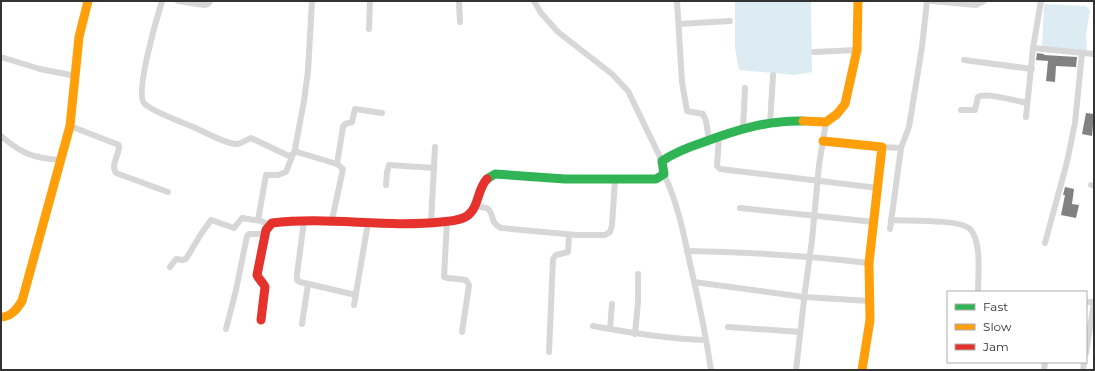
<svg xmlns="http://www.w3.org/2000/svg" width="1095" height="371" font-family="Montserrat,sans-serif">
<rect width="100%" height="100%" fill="#fff"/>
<g fill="#ddebf3">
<polygon points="735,1 811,1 812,72 795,75 739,70 735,48"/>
<polygon points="1044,4 1086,6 1090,10 1086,35 1087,50 1084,52 1042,48"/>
</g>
<g fill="#818181">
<polygon points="1037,53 1044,54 1044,55 1077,57 1076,67 1056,66 1055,82 1046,81 1048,61 1036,60"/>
<polygon points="1086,113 1094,114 1092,136 1082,134"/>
<polygon points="1065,187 1074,189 1072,204 1079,205 1076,218 1061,215 1065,195 1063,195"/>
</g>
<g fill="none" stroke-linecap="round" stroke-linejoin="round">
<g stroke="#d7d7d7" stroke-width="6">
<path d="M162,1c-5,16 -27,91 -18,102 5,7 37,19 47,23 10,4 35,18 45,18 5,0 10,-4 15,-6l38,18 4,-2 2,-3"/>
<polyline points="178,1 204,5 208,4 210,1"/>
<polyline points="312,1 308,71 304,101 295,149 297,152 337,164 343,169 332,220"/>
<polyline points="459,1 460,22"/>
<polyline points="534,1 541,13 558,32 612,74 628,91 662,161"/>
<polyline points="677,1 682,82 687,111 703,114 706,121 709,140"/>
<polyline points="932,1 976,5 984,1"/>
<polyline points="1041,1 1033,48 1094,54"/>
<polyline points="679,24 730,21"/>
<polyline points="369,29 370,1"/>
<polyline points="814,52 857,50"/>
<polyline points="1,57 40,69 76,76"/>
<polyline points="964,60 1032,69"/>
<path d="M961,110h14l3,-13c8,-5 39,4 49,6"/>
<polyline points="1026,117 1033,48"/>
<polyline points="770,124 773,75"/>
<path d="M70,126l49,19c1,10 -9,18 -3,28l52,19"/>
<polyline points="743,129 745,88"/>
<path d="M1,136c21,18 32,22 60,24"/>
<polyline points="719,137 717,166 720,169 878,188"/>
<polyline points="882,147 901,148 909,127 922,47 927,1"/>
<polyline points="337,164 343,127 345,124 352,122 355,109 382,113"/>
<path d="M664,174c14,30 20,61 27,94 8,34 15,68 20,102"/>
<polyline points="386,185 387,172 389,165 434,168"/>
<polyline points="1091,185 1094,186"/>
<path d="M475,206c4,1 10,1 13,3 7,6 1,13 13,19l75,7h29l5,-3 2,-7 3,-45"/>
<polyline points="740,208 874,222"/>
<polyline points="258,220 266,175 278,175 286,172 293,154"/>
<path d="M891,220c17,1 68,-1 79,9 12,12 8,47 8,63"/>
<polyline points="304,221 297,274 297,280 300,282 356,295"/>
<polyline points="447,221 444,277 448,278 466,280 469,285 462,332"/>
<polyline points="431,223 435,147"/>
<polyline points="890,229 901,148"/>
<polyline points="1045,243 1067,162 1075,123 1082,53"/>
<path d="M687,251c61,1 122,5 182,12"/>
<polyline points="170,267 176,259 182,260 186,259 201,234 211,220 234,228 242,218 261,221 269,225"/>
<polyline points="694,282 804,297 870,301"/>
<polyline points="1086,302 1094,302 1086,353"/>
<polyline points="354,305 368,223"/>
<polyline points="302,324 308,284"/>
<path d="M593,326c38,7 74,13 112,14"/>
<polyline points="728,327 800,332"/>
<polyline points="226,329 236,290 247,236 249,234 265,234"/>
<polyline points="610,329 612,304"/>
<polyline points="635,334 638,302 638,274"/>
<polyline points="549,352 553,259 556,255 568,252 569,235"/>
<polyline points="796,370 805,291 812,240 819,165 826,122"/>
<polyline points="1044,370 1045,362"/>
<polyline points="1083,370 1084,362"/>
</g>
<path stroke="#30b455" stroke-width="9" d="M487,179l8,-5 70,5h91l8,-5 -2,-13c13,-9 27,-14 42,-19 32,-12 64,-22 99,-21"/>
<g stroke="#ff9f0a" stroke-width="9">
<polyline points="803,121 826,122 837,114 845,104 857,50 858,1"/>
<polyline points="823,141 882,147 869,263 870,320 862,370"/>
<path d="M1,317c10,0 16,-8 21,-16l48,-175 9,-89 9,-36"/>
</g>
<path stroke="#e5322d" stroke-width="9" d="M261,320l4,-33c-2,-5 -6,-7 -8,-12l9,-45 6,-7c56,-7 112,5 169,-1 8,-1 19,-1 26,-6 12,-8 10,-27 20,-37"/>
</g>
<rect width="1095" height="371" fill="none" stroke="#333333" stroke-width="4"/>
<rect x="947" y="291" width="140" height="72" fill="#ffffff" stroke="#adadad"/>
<rect x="955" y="304" width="20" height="6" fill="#30b455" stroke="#adadad"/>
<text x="983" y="311" font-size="12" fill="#333333">Fast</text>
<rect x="955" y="324" width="20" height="6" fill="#ff9f0a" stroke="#adadad"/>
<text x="983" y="331" font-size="12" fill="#333333">Slow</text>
<rect x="955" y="344" width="20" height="6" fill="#e5322d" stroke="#adadad"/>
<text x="983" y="351" font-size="12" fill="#333333">Jam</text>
</svg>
